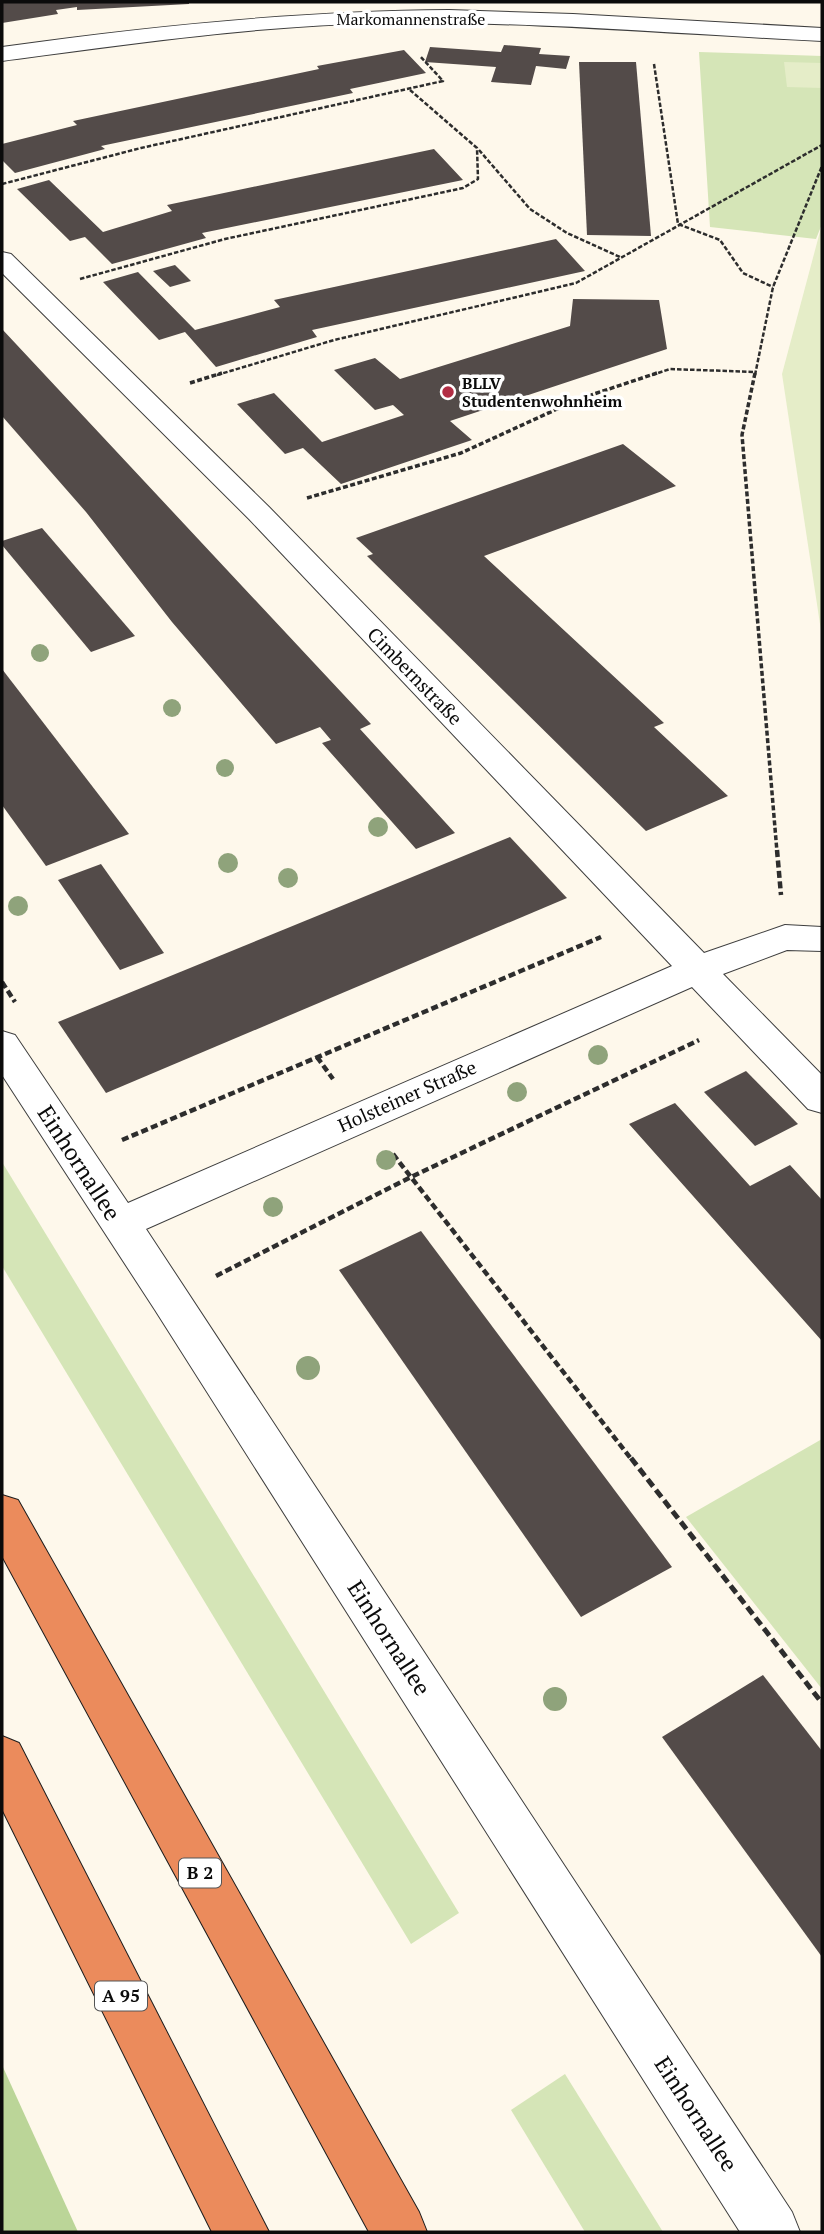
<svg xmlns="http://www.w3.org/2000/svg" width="824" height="2234" font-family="'PT Serif',serif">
<rect width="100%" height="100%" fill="#fef8eb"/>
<g fill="#d5e5b7">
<polygon points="699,52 822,56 822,224 816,239 710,227"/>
<polygon points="2,1162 459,1913 411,1944 2,1266"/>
<polygon points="822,1439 822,1689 686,1517"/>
<polygon points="565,2074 663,2232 585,2232 511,2110"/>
</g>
<polygon fill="#bbd598" points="2,2065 78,2232 2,2232"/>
<g fill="#e5edc8">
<polygon points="784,62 822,63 822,88 787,87"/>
<polygon points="822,224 822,637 782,374"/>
</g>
<g fill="#534b49">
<polygon points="2,2 189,2 189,4 77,10 77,7 56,10 58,14 2,23"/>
<polygon points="504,45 541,48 539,54 570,56 566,69 536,66 531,85 491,82 496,67 425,62 430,47 501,52"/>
<polygon points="404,50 426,73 350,89 353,93 101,146 105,149 15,173 2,160 2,144 77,125 73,121 319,69 317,66"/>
<polygon points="579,62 636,62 651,236 587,235"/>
<polygon points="434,149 463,180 202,233 206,238 112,264 85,237 70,241 17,189 49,180 103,232 172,211 167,205"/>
<polygon points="556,239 585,271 312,330 317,337 216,367 185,332 159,340 103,282 138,272 195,330 280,307 274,300"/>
<polygon points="175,265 191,281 170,287 153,271"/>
<polygon points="573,299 659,300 667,349 450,421 472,440 341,484 303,448 285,454 237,404 274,393 322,442 404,415 393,405 375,410 334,370 375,358 400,379 570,326"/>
<polygon points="2,329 371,724 360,729 455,833 416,849 322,743 331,740 320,727 276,744 172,622 86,512 2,416"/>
<polygon points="623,444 676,486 484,556 664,723 654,727 728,796 646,831 367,556 373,554 356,538"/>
<polygon points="42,528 135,636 91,652 2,545 2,541"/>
<polygon points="2,669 129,834 46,866 2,805"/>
<polygon points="510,837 567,898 106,1093 58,1022"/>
<polygon points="101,864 164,953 120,970 58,880"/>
<polygon points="746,1071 798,1124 755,1146 704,1092"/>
<polygon points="675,1103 750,1186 790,1165 822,1200 822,1341 629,1124"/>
<polygon points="421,1231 672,1567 581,1617 339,1270"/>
<polygon points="763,1675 822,1751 822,1957 662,1737"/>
</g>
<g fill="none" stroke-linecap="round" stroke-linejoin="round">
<g stroke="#3e3e3e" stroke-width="2">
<g id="street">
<path d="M449,10l124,4 249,14v13c-145,-7 -289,-20 -435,-18 -129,2 -257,21 -385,38v-14c149,-21 296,-36 447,-37z"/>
<polygon points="2,252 11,254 269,507 704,953 785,925 822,927 822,951 787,950 723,974 822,1075 822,1113 808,1109 692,987 146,1229 792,2212 800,2232 740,2232 155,1310 2,1075 2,1031 15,1035 128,1203 672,966 249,519 2,273"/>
</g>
</g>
<g stroke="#1c1c1c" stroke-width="2">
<g id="highway">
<polygon points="2,1495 18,1500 419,2212 427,2232 369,2232 2,1556"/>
<polygon points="2,1736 19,1743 269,2232 212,2232 2,1809"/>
</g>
</g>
<g stroke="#2d2d2d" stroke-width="2.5" stroke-dasharray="4.5 2" stroke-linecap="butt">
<polyline points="654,64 678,224 720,240 743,273 773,287"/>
<polyline points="479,150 530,209 567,233 620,257"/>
<polyline points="2,184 141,148 443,81 420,56"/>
<polyline points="80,279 225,239 463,188 478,179 477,148 410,90"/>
<polyline points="217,375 334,340 576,283 822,145"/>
<polyline points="652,375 670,369 755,372"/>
<polyline points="755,375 773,287 822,166"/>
</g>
<g stroke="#2d2d2d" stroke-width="3.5" stroke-dasharray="5 2.5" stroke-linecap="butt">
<polyline points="755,373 742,435 777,852"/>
<polyline points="190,383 222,373"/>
<polyline points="307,498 461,453 579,399 657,373"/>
</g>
<g stroke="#2d2d2d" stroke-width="4.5" stroke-dasharray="7 3.5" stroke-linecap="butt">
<polyline points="777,850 781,895"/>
<polyline points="2,982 15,1002"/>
<polyline points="317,1057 333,1079"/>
<polyline points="122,1140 601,937"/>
<polyline points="393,1154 632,1460"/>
<polyline points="216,1276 411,1177 699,1040"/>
</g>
<polyline stroke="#2d2d2d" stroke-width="5" stroke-dasharray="9 4.5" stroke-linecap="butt" points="631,1458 822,1703"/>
<use href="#street" fill="#fff" fill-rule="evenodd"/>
<use href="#highway" fill="#eb8b5c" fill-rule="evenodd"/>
</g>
<g fill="#8fa37b">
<circle cx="40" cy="653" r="9"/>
<circle cx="172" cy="708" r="9"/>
<circle cx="225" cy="768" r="9"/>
<circle cx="378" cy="827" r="10"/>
<circle cx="228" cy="863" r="10"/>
<circle cx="288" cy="878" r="10"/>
<circle cx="18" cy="906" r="10"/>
<circle cx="598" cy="1055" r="10"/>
<circle cx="517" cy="1092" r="10"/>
<circle cx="386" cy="1160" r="10"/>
<circle cx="273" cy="1207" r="10"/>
<circle cx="308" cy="1368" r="12"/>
<circle cx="555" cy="1699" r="12"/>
</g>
<circle fill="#b22d44" stroke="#fff" stroke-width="2.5" cx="448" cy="392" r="7"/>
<g text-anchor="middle" stroke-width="7" stroke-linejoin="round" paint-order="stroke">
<g font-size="16" fill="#0b0b0b" stroke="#fff">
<text x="411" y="25">Markomannenstraße</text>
</g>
<g font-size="16" font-weight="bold" fill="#0b0b0b" stroke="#fff" text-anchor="start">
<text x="462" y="389">BLLV<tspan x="462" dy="18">Studentenwohnheim</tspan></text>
</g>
<g fill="#fff" stroke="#545454" stroke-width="2">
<rect x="179" y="1858.5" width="42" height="29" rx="5"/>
<rect x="95" y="1981.5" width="52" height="29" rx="5"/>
</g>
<g font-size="18" font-weight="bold" fill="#0b0b0b">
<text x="200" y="1879">B 2</text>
<text x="121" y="2002">A 95</text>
</g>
<g font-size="19" fill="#0b0b0b" stroke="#fff">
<text transform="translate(415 676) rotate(46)" y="7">Cimbernstraße</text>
<text transform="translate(407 1096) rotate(-24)" y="7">Holsteiner Straße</text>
</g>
<g font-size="23" fill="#0b0b0b" stroke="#fff">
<text transform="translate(79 1163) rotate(57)" y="8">Einhornallee</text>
<text transform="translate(389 1638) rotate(57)" y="8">Einhornallee</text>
<text transform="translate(696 2114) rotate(57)" y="8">Einhornallee</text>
</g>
</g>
<rect width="824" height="2234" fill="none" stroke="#0b0b0b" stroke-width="7"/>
</svg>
